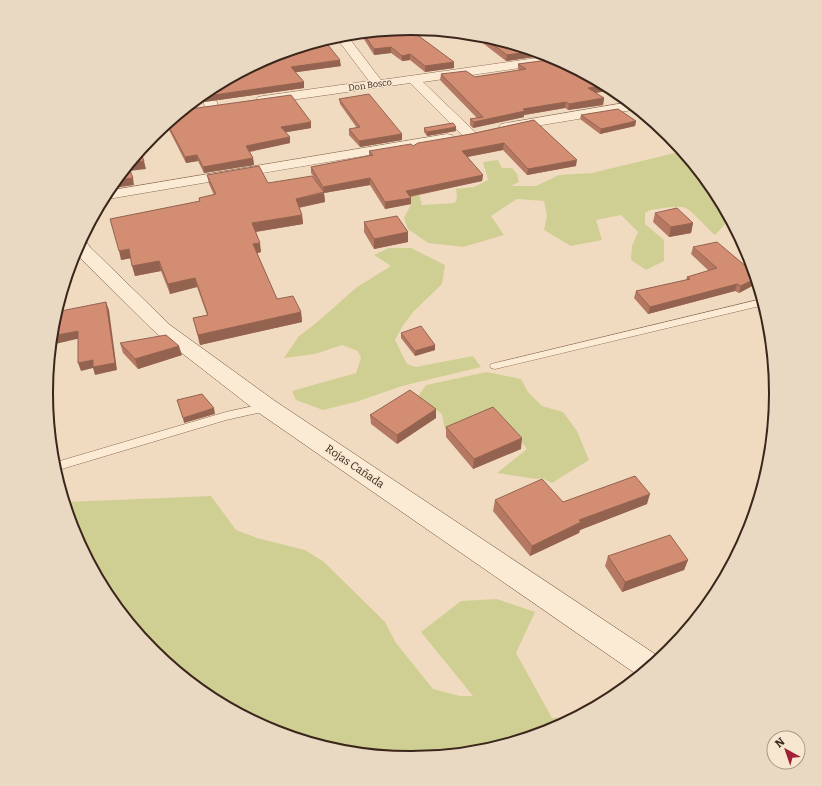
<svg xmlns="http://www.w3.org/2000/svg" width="822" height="786" font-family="Bitter,serif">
<rect width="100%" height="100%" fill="#f1dbc0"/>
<g fill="#d0cf93">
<path d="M683,151l32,39 5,10 -3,2 13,17 -15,16c-8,-6 -25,-28 -33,-28 -10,-1 -22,2 -32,3l-5,3v11l19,16v21l-18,9 -15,-10 1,-14 6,-14 -17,-17 -25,5 6,20 -31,6 -27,-16 3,-14 -3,-15 -27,-2 -26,17 13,19 -41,12 -35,-4 -20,-14 -4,-11 7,-14v-10h8l3,11 33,-2 2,-5 -1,-9 18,-2 14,-7c-1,-7 -4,-11 -5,-18l15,-2 4,8h10l5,6 2,8 -8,4h25l23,-11 33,-2z"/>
<polygon points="389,248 411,248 445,265 442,284 413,312 402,327 395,340 407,364 416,367 473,356 481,367 402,386 359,401 323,410 296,400 292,391 356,373 361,358 358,351 342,345 315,354 284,358 299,336 315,324 357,287 391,266 374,255"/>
<polygon points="487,372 521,379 528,392 542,406 563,412 577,431 589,460 552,483 542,478 537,479 497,473 527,449 514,432 478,416 445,430 442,414 417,398 426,385"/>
<polygon points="211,496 236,530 257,538 305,550 324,562 385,622 396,643 433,689 460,696 473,696 421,632 461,601 497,599 535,612 516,653 552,718 578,716 550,730 482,751 411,758 340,751 271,730 208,696 153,651 107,596 74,532 65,502"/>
</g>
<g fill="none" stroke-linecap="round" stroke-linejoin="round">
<g stroke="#8c6b56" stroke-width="1">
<g id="lane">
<polygon points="762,299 764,305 495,369 491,368 490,366 491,364 495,363"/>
<polygon points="267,403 271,404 273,407 271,410 226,420 55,471 53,463 226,412"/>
</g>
</g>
<g stroke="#8c6b56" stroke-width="1">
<g id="street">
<polygon points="346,34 381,80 551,56 561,62 423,82 475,132 477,135 475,138 470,139 465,138 410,83 263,104 258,103 256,100 258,97 263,96 369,81 335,36"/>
<polygon points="211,88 214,91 218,107 216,110 211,111 206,110 201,95"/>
<polygon points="630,102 638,109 506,131 501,130 499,127 501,124 506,123"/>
<polygon points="447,134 452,135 454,138 452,141 102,200 107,191"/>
</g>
</g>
<g stroke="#6e4c3a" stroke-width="1">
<polygon id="secondary" points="81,239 85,240 90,247 170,325 275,401 661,658 639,676 259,413 156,333 76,254 74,252"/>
</g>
<use href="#lane" fill="#fbead4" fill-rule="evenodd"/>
<use href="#street" fill="#fbead4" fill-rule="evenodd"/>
<use href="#secondary" fill="#fbead4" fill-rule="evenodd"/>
</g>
<g fill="#b57963">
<polygon points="411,28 418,36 454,68 425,72 410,60 402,61 391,53 374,55 360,33"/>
<polygon points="471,34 482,35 548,55 506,61"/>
<polygon points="272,56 341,66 295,72 304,82 304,88 190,104 205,92 220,90 218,84"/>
<polygon points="556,59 614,90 595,93 604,98 603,105 568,110 565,108 524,115 524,117 473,128 470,125 470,119 477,118 440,80 441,74 475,77 519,70 518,69 518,64"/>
<polygon points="339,99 402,134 402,140 360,147 349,135 349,129 357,128 340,104"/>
<polygon points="183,110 311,128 286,132 290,143 250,152 253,158 254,165 204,173 198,161 186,163 166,124"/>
<polygon points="581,115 636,121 635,126 600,134 580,119"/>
<polygon points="534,120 576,166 527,175 503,150 467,157 483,175 482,181 410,197 411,204 385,209 370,185 324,193 325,202 299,208 302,215 303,224 256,232 261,252 257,253 277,299 301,312 302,322 200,345 193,318 207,315 197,287 170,294 161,271 135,276 131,258 121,260 199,201 199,198 214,195 209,184 207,175 268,183 317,183 311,173 311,167 369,156 369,151 413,146"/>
<polygon points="456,127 456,131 427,136 424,132 424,128"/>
<polygon points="655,213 693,223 691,233 669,237 653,222"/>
<polygon points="364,222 408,242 374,249 364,232"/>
<polygon points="693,247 756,284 739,293 735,291 648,314 634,298 636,291 686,280 687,277 709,271 691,254"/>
<polygon points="401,333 435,350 415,356 401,338"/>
<polygon points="120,343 182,355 138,369 123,353"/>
<polygon points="370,415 436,418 397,444 371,424"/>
<polygon points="446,427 521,449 473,469 446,437"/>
<polygon points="495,500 563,502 647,504 580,530 579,533 530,556 493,511"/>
<polygon points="608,556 688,560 684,570 622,592 605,566"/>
</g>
<g fill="#946350">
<polygon points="424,29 446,31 412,37 412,31"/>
<polygon points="391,47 391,53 374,55 374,49"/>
<polygon points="535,51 548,55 506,61 507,55"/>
<polygon points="410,54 410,60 402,61 402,56"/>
<polygon points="340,60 341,66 291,73 291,67"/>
<polygon points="454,62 454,68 425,72 425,66"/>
<polygon points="304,82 304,88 190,104 200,97"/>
<polygon points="606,85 614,90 587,94 588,88"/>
<polygon points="604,98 603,105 568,110 569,104"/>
<polygon points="566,102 565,108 524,115 524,117 473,128 474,122 523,109"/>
<polygon points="636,121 635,126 600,134 601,129"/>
<polygon points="311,122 311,128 282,133 281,127"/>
<polygon points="456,127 456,131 427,136 427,132"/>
<polygon points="402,134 402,140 360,147 359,141"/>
<polygon points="290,137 290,143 247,152 246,146"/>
<polygon points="504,143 503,150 462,158 462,151"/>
<polygon points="197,155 198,161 186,163 185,157"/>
<polygon points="253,158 254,165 204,173 203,167"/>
<polygon points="577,160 576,166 527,175 528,169"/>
<polygon points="144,161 146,169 129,171 128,166 130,163"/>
<polygon points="483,175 482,181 406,197 406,191"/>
<polygon points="133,178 134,185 108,189 116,180"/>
<polygon points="370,178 370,185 324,193 325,202 296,208 296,199 324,193 323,187"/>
<polygon points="411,198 411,204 385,209 385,202"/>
<polygon points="302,215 303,224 254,232 252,223"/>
<polygon points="693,223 691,233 669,237 671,227"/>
<polygon points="408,232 408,242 374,249 374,239"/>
<polygon points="260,243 261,252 254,254 253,244"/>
<polygon points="129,249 132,258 121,260 119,251"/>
<polygon points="159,261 161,271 135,276 132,266"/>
<polygon points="195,278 197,287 170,294 168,284"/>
<polygon points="756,278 757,282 756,284 739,293 741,286"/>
<polygon points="737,284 735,291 648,314 650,307"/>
<polygon points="106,302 109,310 117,370 95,375 93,368 81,371 78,363 93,360"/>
<polygon points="301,312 302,322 200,345 198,335"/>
<polygon points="78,331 81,338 51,345 52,336"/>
<polygon points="435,345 435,350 415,356 415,351"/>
<polygon points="179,346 182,355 138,369 135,359"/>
<polygon points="214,408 215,414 184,423 183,418"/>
<polygon points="436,409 436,418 397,444 397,435"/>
<polygon points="522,438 521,449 473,469 474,459"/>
<polygon points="650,494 647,504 580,530 579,533 530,556 532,546 579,520"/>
<polygon points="688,560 684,570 622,592 625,582"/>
</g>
<g fill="#d38d73" stroke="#946350">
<polygon points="411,28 424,29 412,31 454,62 425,66 410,54 402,56 391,47 374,49 363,33"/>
<polygon points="480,35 482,35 535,51 507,55"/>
<polygon points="324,40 340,60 291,67 304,82 200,97 205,92 222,90 219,84 272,56"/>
<polygon points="556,59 606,85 588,88 604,98 569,104 566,102 523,109 525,111 474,122 470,119 483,117 441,74 466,71 475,77 526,69 518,64"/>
<polygon points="369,94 402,134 359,141 349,129 360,127 339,99"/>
<polygon points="291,95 311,122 281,127 290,137 246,146 253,158 203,167 197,155 185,157 167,123 183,110"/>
<polygon points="618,109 636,121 601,129 581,115"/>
<polygon points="534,120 577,160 528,169 504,143 462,151 483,175 406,191 411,198 385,202 370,178 323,187 311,167 373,155 369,151 411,144 413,146 418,143 471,134"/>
<polygon points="453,123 456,127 427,132 424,128"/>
<polygon points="140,151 144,161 130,163"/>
<polygon points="128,165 133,178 116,180"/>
<polygon points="259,166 268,183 312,176 324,192 296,199 302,215 252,223 260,243 253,244 277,299 293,296 301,312 198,335 193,318 208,315 195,278 168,284 159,261 132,266 129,249 119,251 110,219 200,201 199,198 216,194 207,175"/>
<polygon points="677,208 693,223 671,227 655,213"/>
<polygon points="397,216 408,232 374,239 364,222"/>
<polygon points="717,242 754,273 756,278 741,286 737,284 650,307 636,291 690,279 687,277 717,268 693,247"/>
<polygon points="106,302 115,363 93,367 93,360 78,363 78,331 52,336 53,322 56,312"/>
<polygon points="421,326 435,345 415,351 401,333"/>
<polygon points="166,335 179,346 135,359 120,343"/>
<polygon points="410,390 436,409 397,435 370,415"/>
<polygon points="202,394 214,408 183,418 177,400"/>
<polygon points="493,407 522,438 474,459 446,427"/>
<polygon points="635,476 650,494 579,520 581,522 532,546 495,500 542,479 563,502"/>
<polygon points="670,535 688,560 625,582 608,556"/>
</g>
<g text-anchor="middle" stroke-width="3" stroke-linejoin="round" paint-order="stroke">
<g font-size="9" fill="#3b261c" stroke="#f8e7d0">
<text transform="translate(370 85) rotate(-8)" y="3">Don Bosco</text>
</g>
<g font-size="11" fill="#3b261c" stroke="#f8e7d0">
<text transform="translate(355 466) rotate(34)" y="4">Rojas Cañada</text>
</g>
</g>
<path d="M0 0H822V786H0ZM53 393a358 358 0 1 1 716 0a358 358 0 1 1-716 0Z" fill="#e9d8c2" fill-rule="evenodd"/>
<path fill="none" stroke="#3b261c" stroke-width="2" d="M53 393a358 358 0 1 1 716 0a358 358 0 1 1-716 0Z"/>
<g transform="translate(786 750) rotate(320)"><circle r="19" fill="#f8e7d0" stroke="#ac9a88"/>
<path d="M0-3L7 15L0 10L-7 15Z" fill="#a02135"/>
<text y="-6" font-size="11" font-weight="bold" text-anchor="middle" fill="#3b261c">N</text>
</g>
</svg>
